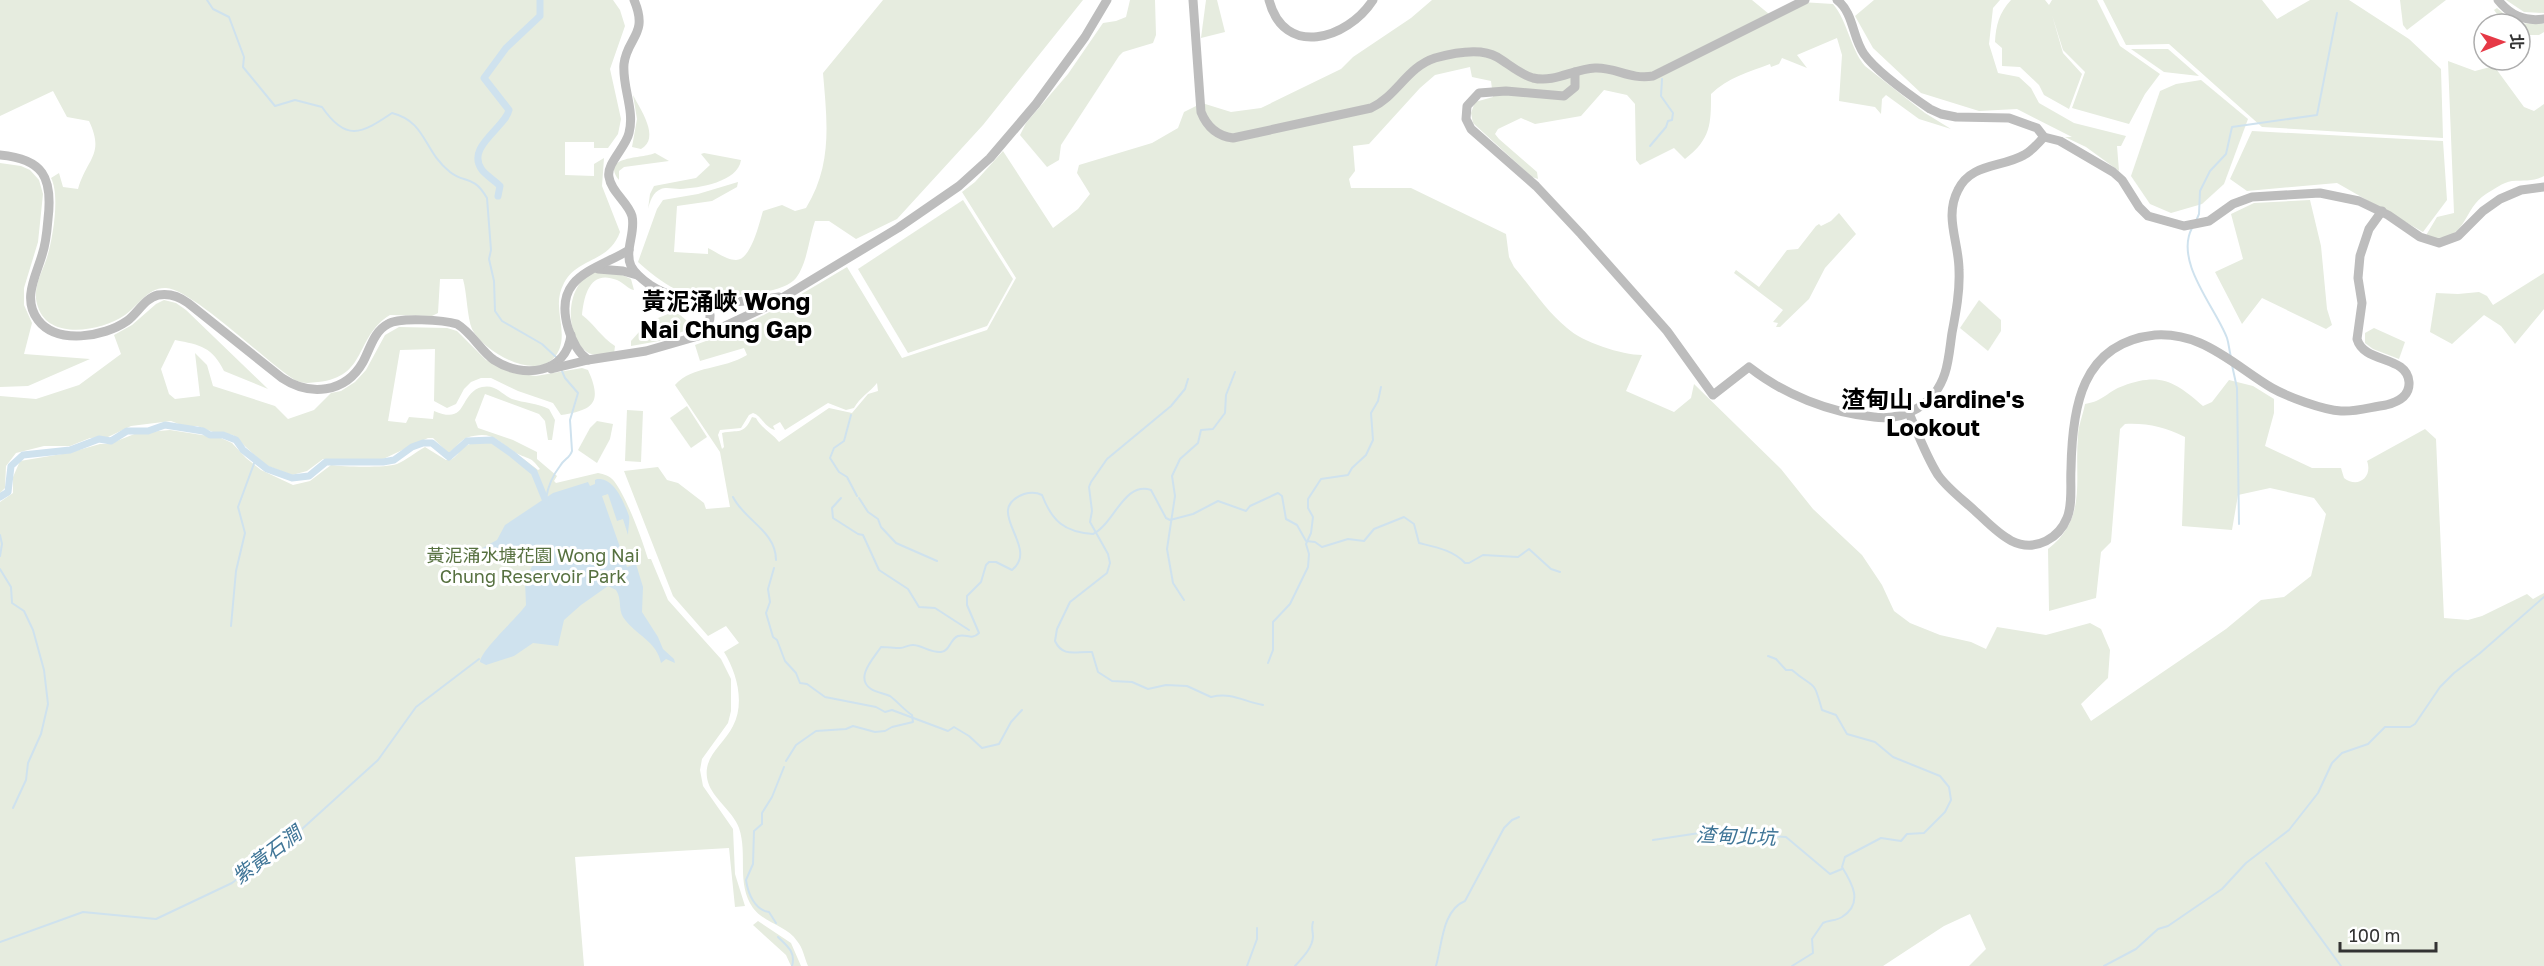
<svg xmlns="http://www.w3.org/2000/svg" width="2544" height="966" font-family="'Golos Text','Noto Sans TC',sans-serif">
<rect width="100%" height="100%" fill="#fff"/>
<g fill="#e6ecdf" fill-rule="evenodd">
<path d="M0,0h613l7,10 5,16 -15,43 11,50 -3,15 -10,14h-14v-6h-29v33l29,1v-12l10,-6 -2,28 18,46c-11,31 -42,25 -56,51 -13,24 4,45 -5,67 -16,36 -75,3 -87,-21 -5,-12 -5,-36 -9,-50h-23l-2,34 -6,3 -42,-1c-36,22 -22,62 -72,67 -8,1 -15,2 -23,-2 -28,-17 -103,-91 -129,-92 -18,-1 -28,18 -41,27 -23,16 -76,26 -87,-8 -7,-19 5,-35 10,-53 5,-18 12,-59 3,-76l8,-5 4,14 15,2c9,-31 27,-34 11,-68l-22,-4 -14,-26 -53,25z"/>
<path d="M883,0h200l-100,125 -86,94 -41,20 -27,-18h-14c-6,17 -8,43 -19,57 -16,21 -99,21 -121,11 -12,-6 -27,-18 -37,-27l19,-53 6,-9 35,-6 40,-12 -1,5 -25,14 -35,5 -3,46 34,2v-6c8,4 19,12 28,12 15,0 23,-36 27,-49l19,-6 13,6 11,-3c27,-44 21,-87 17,-135z"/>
<polygon points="1130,0 1155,0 1156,35 1153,43 1123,52 1119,56 1061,145 1059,160 1047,167 1020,135 1026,123 1068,74 1103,23 1116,21 1126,17"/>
<polygon points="1206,0 1217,0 1225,32 1201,38"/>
<path d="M1432,0h320l17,14 32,-12 32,2c15,18 17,44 32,62l60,47 26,16 -32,-10 -33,-24 -4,4 -1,15 -6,-7 -36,-6 3,-46 -5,-17 -40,17 10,13 -25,-10 -3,6 -8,3 -1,-3c-21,8 -43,14 -59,30 0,30 0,45 -26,65l-11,-11 -34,17 -4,-5 -1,-56 -8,-9 -23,-5 -23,26 -46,8 -14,-6 -23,11 -3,5 4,5 38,33 1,7 -6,-2 -59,-54 -2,-10 4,-11 18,-5 -2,-16 -19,-4 -2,-10 -35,8 -15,13 -51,56 -16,2 2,25 -6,8 2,9h60l95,46 3,23 5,10c17,20 33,45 53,61 15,14 55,27 75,27l-16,36 48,21 17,-14 3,-14 87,85 32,40 49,46 20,30 12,26 16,12 30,12 31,7 15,7 11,-22 49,8 44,-12 11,6 9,21 -2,28 -27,26 10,17 135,-92 35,-29 23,-3 27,-21 15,-62 -12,-16 -44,-10 -32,7 -6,35 -50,-4 3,-89c-21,-10 -37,-14 -60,-13l-5,5 -9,113 -10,10 -5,46 -47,13 -1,-62c40,-31 26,-69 30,-113 0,-10 5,-21 7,-32 19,-3 23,-13 38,-18 38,-14 52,-4 80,20l9,-4 17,-22 24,6 21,13v14l-9,33 47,22h29l3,10c14,11 29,-1 23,-17l58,-32 11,10 8,179 24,2 14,-4 45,-22 6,5 11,-6v373h-575l17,-17 -16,-35 -26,12 -61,40h-1075c-4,-9 -5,-18 -11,-25 -10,-15 -33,-18 -44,-33 -17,-25 -5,-53 -14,-80 -6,-17 -26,-29 -31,-46 -7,-25 15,-36 25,-56 12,-23 4,-53 -9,-74l15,-9 -13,-17 -18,10 -35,-40 -49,-125 34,-4 9,13 11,3 26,20 2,6 24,-2 -10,-55 -45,-67c18,-20 48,-15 72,-30l-3,-7 -44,13 -5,-16c54,-18 103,-49 152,-78l55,91 85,-28 29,-52 -54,-86 13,-10 28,-31 50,77 25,-19 12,-15 -13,-21 2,-8 73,-22 26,-15 6,-16 18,-9 29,9 30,-4 80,-39 12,-12 58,-39zM877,383l1,8 -10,3 -16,19 -23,-5 -50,34c-7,-9 -17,-13 -23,-24l-4,-1c-9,19 -13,12 -30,16l2,14 -2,2 -4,-14 2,-5 21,-2 8,-13 4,-2c9,3 11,14 22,17l-2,-4 7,-4 5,8 43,-27 18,7 8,-2c6,-11 16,-16 23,-25z"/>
<polygon points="1874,0 2000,0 1993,8 1989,44 1998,73 2019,77 2031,88 2039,103 2074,123 2126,136 2121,146 2117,146 2119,171 2086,147 2065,137 2072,137 2017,109 1979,111 1921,93 1873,48 1855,16"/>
<path d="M2011,0h34l4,5 3,-5h45l23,46 40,28 -15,20 -16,30 -57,-16 13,-36 -22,-22 -11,-35 11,38 19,21 -13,35 -25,-14 -5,-10 -19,-18 -18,-1v-18l-7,-6c1,-17 4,-29 16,-42z"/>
<polygon points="2103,0 2262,0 2277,19 2310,0 2349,0 2409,39 2441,69 2443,138 2262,127 2169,44 2126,45"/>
<polygon points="2400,0 2446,0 2407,30 2403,25"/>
<polygon points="2506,0 2544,0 2544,13 2524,12"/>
<polygon points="2497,8 2515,23 2544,24 2544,32 2539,35 2520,35 2520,24 2504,24 2494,10"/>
<polygon points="2131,49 2168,49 2199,76 2164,72"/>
<path d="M2448,61l27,10 19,-5 30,41 10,4 10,-7v72c-11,6 -20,4 -32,5 -9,1 -19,9 -26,13 -26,17 -17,50 -61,43l12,-20 17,-4z"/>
<polygon points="2201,80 2248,119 2224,184 2202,204 2171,213 2150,204 2131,176 2160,91 2176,84"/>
<path d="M633,95c7,14 28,43 8,54l-9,-2 5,-28z"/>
<polygon points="2252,131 2443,141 2447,200 2423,232 2337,183 2247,191 2230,179"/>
<path d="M655,153l14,8 -45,6 -5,4v9c-19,-25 24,-21 36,-27z"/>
<path d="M704,153l37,7c-3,22 -42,28 -61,29 -6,0 -14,-2 -19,0 -8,3 -11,12 -13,20l2,-15 4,-8 42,-8 14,-13 -9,-11z"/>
<polygon points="0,163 21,166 30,170 39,180 43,194 38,242 24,288 24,305 32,323 24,354 90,359 28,386 0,387"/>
<polygon points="963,200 1013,279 987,326 908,353 858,269"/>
<polygon points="2310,200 2321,246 2327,309 2332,325 2326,329 2262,298 2242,324 2215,272 2243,259 2231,214 2254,203"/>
<polygon points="1839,213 1856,234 1825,268 1809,299 1780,327 1776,327 1778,323 1773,322 1783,310 1734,273 1736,270 1759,287 1787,250 1798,249 1816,226 1819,224 1821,226 1831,221"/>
<path d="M600,271l18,2 13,6 3,11c-6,-1 -10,-7 -17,-10 -27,-11 -33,15 -35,35 13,10 19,22 33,31l-1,8c-8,0 -20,3 -27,-2 -25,-19 -21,-76 13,-81z"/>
<polygon points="2544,273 2544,309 2515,344 2501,326 2484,315 2452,344 2430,332 2436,293 2458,294 2479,292 2487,296 2493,305"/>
<path d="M164,300l12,3 10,7 82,79 -44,-18c-12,-24 -23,-26 -49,-31l-14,29 8,25 6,5 25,-3 -5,-43 12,12 6,21 62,20 13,13 26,-9 17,-17 10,-2 14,-9 11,-12 19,-35 14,-8 48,1 10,3 29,29 27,13 23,3 46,-8 6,2c15,33 5,40 -27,45l-8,-12 -35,-12 -27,-13h-10l-10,4 -7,7 -8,15 -9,4 -13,-7 1,-52 -35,1 -12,71 18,2 3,-6 24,2 1,-8c35,15 24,-18 48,-24 14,-3 19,7 30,12 12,4 25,4 37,10l6,11 -3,20h-4l-3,-19 -6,-7 -54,-20 -10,26 3,8 35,12 24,12v7l20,17 -3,5 2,2 42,-10c6,1 12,3 16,8 13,17 28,58 34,78h3l17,41 53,59 10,20v32l-3,12 -26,36 -2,11 3,16 30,43 2,45 10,32 -10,1 -6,-59 -154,9 9,109h-584v-464l13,-9v-16l7,-16 48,-8 32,-9h9l28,-11 33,-3 51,8 11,5 14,15 15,12 32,15 17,-4 21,-16c13,2 54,3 66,-1 8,-3 19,-12 28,-17l21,13h4c7,-3 9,-9 14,-13 24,-16 56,8 74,23l2,-1c-9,-12 -9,-9 -22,-15 -21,-11 -23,-25 -52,-16 -7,3 -11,12 -18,15l-15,-15h-5l-47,22 -58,-1 -16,12 -15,4 -27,-10 -32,-30 -20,-3 -16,-6h-13l-13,-5 -40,5 -23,11 -18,1 -20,8h-26l-28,7 -10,13 -1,22 -5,5v-97l36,3 43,-14 42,-31 -7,-19 18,-10 24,-21z"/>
<polygon points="1979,300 2001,320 2001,331 1988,351 1960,328"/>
<polygon points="673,312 679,314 694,327 659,341 631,346 631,341 648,322"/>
<polygon points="2374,328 2405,342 2399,359 2373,349 2365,343 2365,333"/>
<polygon points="687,406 707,437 691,448 670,418"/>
<polygon points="627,410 643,411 641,462 625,461"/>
<polygon points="597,421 613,424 610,439 597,463 578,450 590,428"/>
<polygon points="758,921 791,943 801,966 791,966 786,955 753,925"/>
</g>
<path fill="#cfe2ee" d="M597,479c17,-2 27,23 32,37 1,5 -1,13 -1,19l-5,-16 -6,2 -9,-27 -6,2 25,71 9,-3 7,23 -1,25 16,25 5,12 11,10 1,4 -9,-4 -5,4c-4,-22 -26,-28 -38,-46 -5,-9 -1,-18 -7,-27l-8,-4 -27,19 -17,15 -6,26 -25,-3 -19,13 -28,9 -6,-3c0,-11 37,-44 46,-57l-1,-24 9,-19 -4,-7 -5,-2 -50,12 -3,-4 7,-11 18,-10 8,-15 48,-32 35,-11 2,4 5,-2v-4z"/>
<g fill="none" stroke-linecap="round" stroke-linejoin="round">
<g stroke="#cfe2ee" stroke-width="2">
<path d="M207,0l6,9 16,8 15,40 -1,10 32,39 20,-6 27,7c24,35 39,27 70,6 35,9 31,38 58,59 15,12 23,2 37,26l4,52 -2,9 5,22 1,30 7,10 40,23 14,13"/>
<polyline points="1650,146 1666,127 1668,121 1672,120 1673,113 1661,96 1662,79"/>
<polyline points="2196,221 2199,214 2200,191 2210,171 2226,154 2232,127 2317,115 2337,13"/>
<path d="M2192,228c-18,34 24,80 35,110 2,6 2,12 4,19"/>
<polyline points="2232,365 2237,388 2239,524"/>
<path d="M1188,379l-3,10 -14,17 -64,53 -16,23 -2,5 3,24 -2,11 18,32 2,9 -3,10 -37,29 -13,27 -2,12c8,17 21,10 37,11l6,20 14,9 20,1 16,7 18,-4 21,1 24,11c21,-5 31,4 52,8"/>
<polyline points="851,415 844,441 834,448 830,458 839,472 847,477 857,496"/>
<path d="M733,497c11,23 43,34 43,63"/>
<path d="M546,498c2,-11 7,-23 14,-32 4,-7 10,-8 12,-15l-2,-31 8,-27 -13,-15 -3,-7"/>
<polyline points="841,498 832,508 833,518 858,534 863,535 879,570 908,589 919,607 935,608 969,630"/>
<polyline points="859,498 868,512 878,519 881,527 896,543 937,561"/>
<polyline points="0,535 2,544 0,556"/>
<polyline points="774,568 768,589 770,602 766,613 773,637 777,640 785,661 796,673 800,683 807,684 825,697 876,707 885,712 892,710 948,731 954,727 969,736 982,748 999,744 1011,722 1022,710"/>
<polyline points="0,569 11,587 12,603 24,611 33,630 44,670 48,704 41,734 28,763 26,780 13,808"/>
<polyline points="1184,600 1173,583 1167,549 1175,496 1172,476 1180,459 1198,443 1201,430 1213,429 1225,413 1226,395 1235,372"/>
<polyline points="231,626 236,571 245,533 238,507 256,458"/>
<path d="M1768,656l8,3 10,11h6c23,20 21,7 30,40l14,5 11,19 28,8 18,15 47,19 9,11 2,13 -6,12 -21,21 -17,1 -6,7 -20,-3 -36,19 -3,10c10,16 22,36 0,50 -6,4 -13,3 -19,6l-11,16 1,14 -21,13"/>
<polyline points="1268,663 1273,650 1273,622 1290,604 1308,567 1309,554 1306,544 1311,533 1313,517 1308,508 1308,499 1321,479 1348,475 1352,468 1366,455 1373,440 1371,413 1378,401 1381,387"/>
<path d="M786,761l10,-16 20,-14 30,-2 7,-3 22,6 10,-1 7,-4 21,-5 -1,-7c-8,-5 -15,-14 -22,-19 -6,-3 -13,-3 -19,-7 -17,-11 3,-31 10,-42 6,0 13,1 19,1 5,0 9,-4 14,-3 9,1 17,8 27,7 9,-1 9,-13 17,-16 9,-3 13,5 21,-3l-12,-28v-9l14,-14 5,-17 3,-3h7l16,8c29,-23 -31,-60 12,-76 7,-2 12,-2 18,1 10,26 22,37 51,39 21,-10 31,-53 58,-44l15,28 4,2 23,-6 25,-13 28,10 4,-5 28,-13 4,3 4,23 11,6 9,16 9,1 7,5 26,-8 16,2 10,-12 30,-12 10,7 5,19c16,4 34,7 46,20h4l14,-8 35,2 11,-8 22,20 9,3"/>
<polyline points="1653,840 1706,832 1786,837 1830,874 1842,869"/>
<polyline points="2266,863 2341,966"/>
<path d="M776,923l-7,-11c-14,-2 -21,-18 -23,-32l7,-16 1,-33 8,-7v-11l10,-16 12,-30"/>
<path d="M778,937c9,9 18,15 14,29"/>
<polyline points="0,942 83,912 156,919 232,883 302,829 378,760 416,707 479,659"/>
<polyline points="1247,966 1257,939 1257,928"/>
<path d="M1295,966c7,-8 17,-17 18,-29 0,-6 -2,-9 0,-15"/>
<path d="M1436,966c6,-20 6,-56 29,-65l39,-73 8,-8 7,-3"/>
<polyline points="2104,966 2136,949 2158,929 2168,926 2222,889 2246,863 2289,830 2318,793 2332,763 2342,753 2368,744 2385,727 2410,727 2415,724 2440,687 2454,673 2479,654 2544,597"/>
</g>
<g stroke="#cfe2ee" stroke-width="7">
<path d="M498,196l2,-10c-6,-6 -13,-10 -18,-16 -17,-23 23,-42 27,-60l-25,-32 22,-30 34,-32v-16"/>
<polyline points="0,497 8,492 11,466 23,455 70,450 99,439 111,441 127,431 148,431 165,425 203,431 210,435 223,435 236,440 243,450 267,469 292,478 309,476 326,462 383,462 394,460 412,447 423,443 432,443 449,457 467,441 492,440 512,454 534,472 545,499"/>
</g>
<g stroke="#bdbdbd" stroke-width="9">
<path d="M634,0c15,35 -7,37 -10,64 -2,23 11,46 5,69 -3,14 -23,31 -20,44 2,15 19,25 23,39 4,17 -8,34 -1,50 4,8 12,14 19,19 37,24 88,18 129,12"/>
<path d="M1193,0l8,112c6,15 16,24 32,26l138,-30c26,-12 36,-41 64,-50 18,-5 45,-11 62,-1 12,7 22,17 36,21 22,5 40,-9 62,-10 21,-1 35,12 58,8l152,-76"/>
<path d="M1269,0c15,58 78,40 104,0"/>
<path d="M1837,0c17,13 15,37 27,54 12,17 47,42 66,55l11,5 15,3 53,1 28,10 7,9 16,4 53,31 9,8 17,27 9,9 36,10 25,-5 24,-17 19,-7 68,-4 39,8 29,14 32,22 19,6 19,-7 25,-25 17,-12 21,-9 23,-3"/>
<path d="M2498,0c12,15 26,22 46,19"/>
<path d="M1575,72v15l-11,9 -58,-5 -27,2 -12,13 -1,13 5,10 65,57 45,48 86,97 46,64 36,-28c34,27 81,46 125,50 30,4 61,-12 71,-44 4,-12 5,-27 7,-40 4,-21 8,-42 7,-63 0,-28 -15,-53 -1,-80 13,-27 43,-22 66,-35 8,-4 14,-12 20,-18"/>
<path d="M0,155c43,4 53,22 48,64 -1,12 -2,25 -6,36 -6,21 -20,44 -4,65 19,25 66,17 89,1 10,-7 18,-23 31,-26 11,-2 22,2 30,8l94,75c27,18 63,16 81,-16 7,-13 11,-31 25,-38 11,-7 56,-4 69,0 15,9 23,26 37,36 29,19 72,14 77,-25"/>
<polyline points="598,269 623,271 637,275"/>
<path d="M698,334c13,-10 17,-19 5,-32"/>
<path d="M588,360c-11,-8 -16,-19 -20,-32 -15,-52 26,-57 61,-78"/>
<polyline points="551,369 588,360 646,351 712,332 772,304 898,228 959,186 990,158 1036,104 1085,37 1107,0"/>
<path d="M1909,413c9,21 17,43 29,62 9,13 24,24 36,35 20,18 42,46 72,31 10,-5 17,-13 21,-23 6,-14 3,-34 4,-49 1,-61 10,-126 84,-134 16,-1 31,2 45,8 26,11 48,31 72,45 16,9 51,22 69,23 15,1 30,-4 45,-6 12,-3 24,-9 23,-23 -2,-27 -45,-18 -52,-43l5,-36 -4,-25 2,-22 9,-27 13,-18"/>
</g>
</g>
<g text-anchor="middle" stroke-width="6" stroke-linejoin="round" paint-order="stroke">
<g font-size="18" fill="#56703f" stroke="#fff">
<text x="533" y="562">黃泥涌水塘花園 Wong Nai<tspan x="533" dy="21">Chung Reservoir Park</tspan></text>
</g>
<g font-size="20" font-style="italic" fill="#3f7597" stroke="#fff">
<text transform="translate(1736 836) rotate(2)" y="7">渣甸北坑</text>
<text transform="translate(267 855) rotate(-37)" y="7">紫黃石澗</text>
</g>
<g font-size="24" font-weight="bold" fill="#000" stroke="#fff">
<text x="726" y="310">黃泥涌峽 Wong<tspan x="726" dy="28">Nai Chung Gap</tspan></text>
<text x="1933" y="408">渣甸山 Jardine's<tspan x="1933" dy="28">Lookout</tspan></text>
</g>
</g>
<g transform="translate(2502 42) rotate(89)"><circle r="28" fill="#ffffff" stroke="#adadad" stroke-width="1.5"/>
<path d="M0-4.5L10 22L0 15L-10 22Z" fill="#e63946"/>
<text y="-9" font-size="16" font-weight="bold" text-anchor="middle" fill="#333333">北</text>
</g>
<path d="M2340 942v9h96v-9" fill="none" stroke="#333333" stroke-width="3"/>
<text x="2349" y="942" font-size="18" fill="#333333" stroke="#ffffff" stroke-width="4.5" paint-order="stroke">100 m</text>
</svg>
